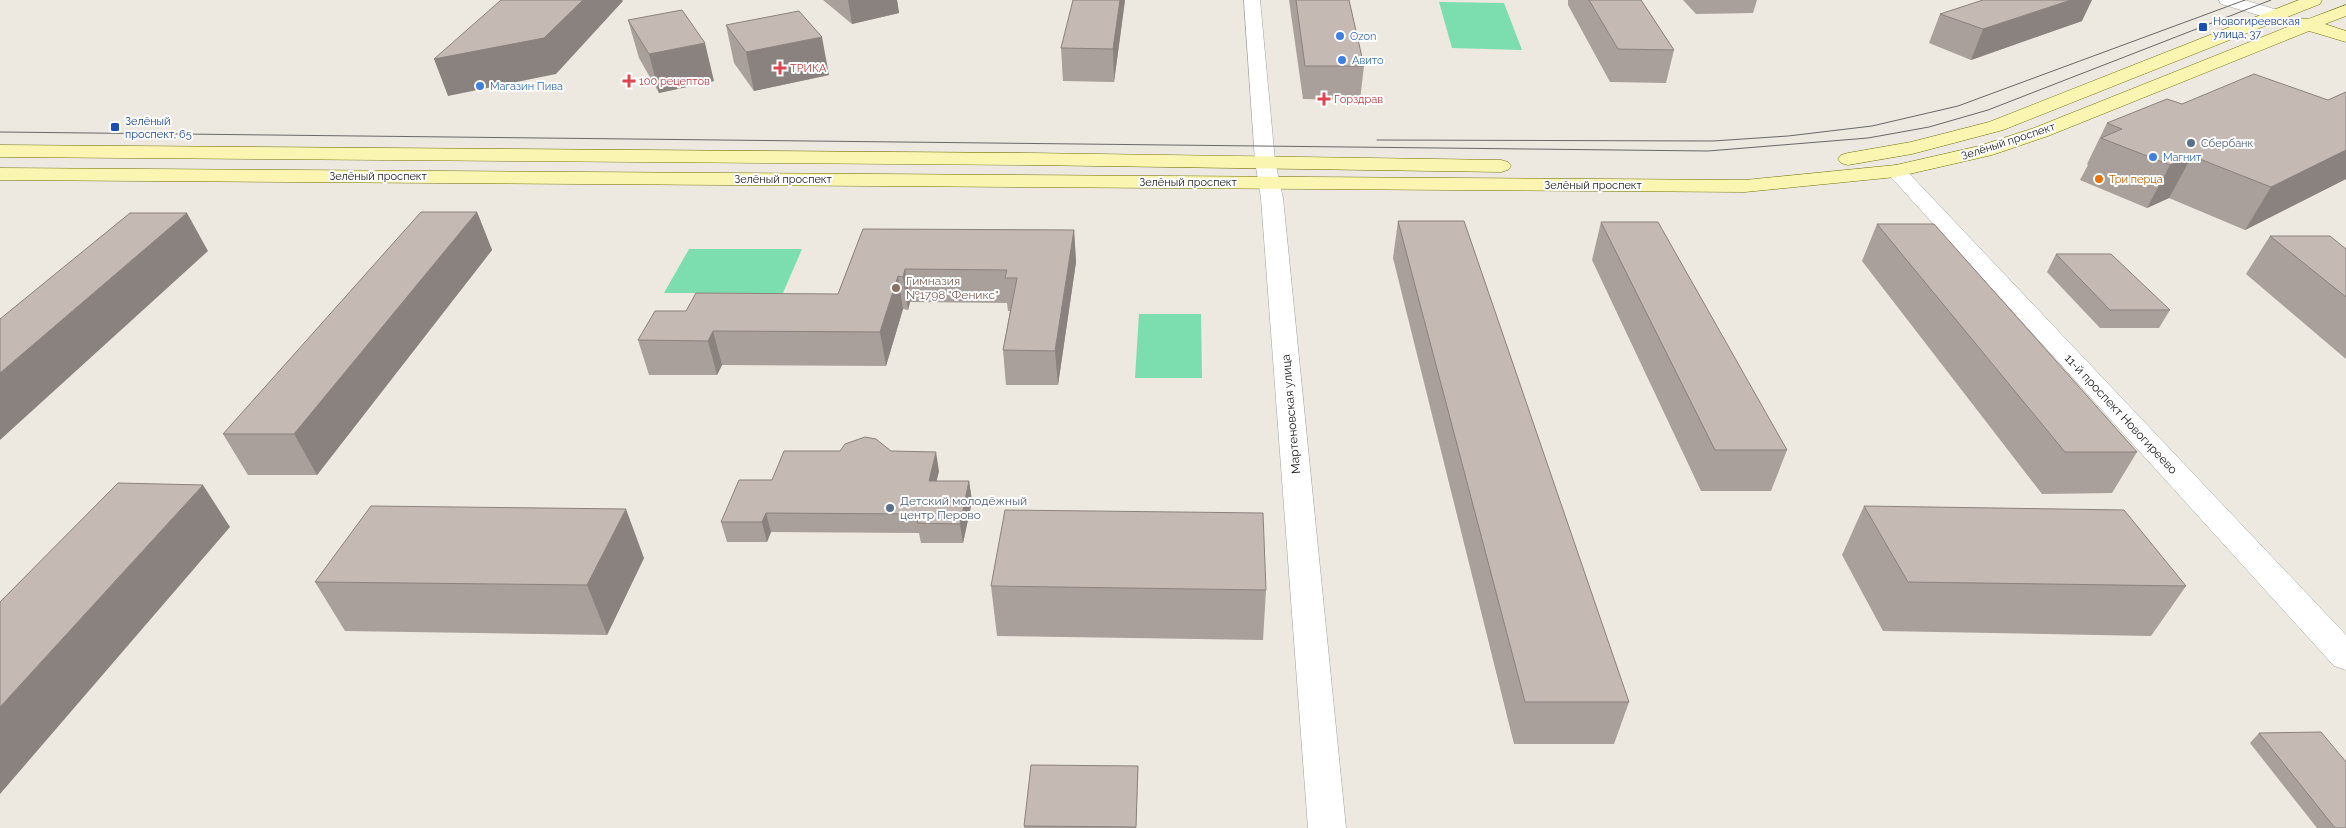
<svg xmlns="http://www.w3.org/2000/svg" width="2346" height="828" font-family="Raleway,sans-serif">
<rect width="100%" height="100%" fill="#ede8e0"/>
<g fill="#7cdeae">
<polygon points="1439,2 1504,3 1522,50 1452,48"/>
<polygon points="689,249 802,249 783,293 664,293"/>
<polygon points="1139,314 1201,314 1202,378 1135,378"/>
</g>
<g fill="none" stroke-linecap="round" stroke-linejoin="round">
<g stroke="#a2a2a2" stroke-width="1">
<g id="minor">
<polygon points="1244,0 1260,0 1275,161 1283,198 1346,828 1308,828 1261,198 1255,161"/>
<polygon points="1896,165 1903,167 2346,635 2346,670 2334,666 1889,175 1885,171 1889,167"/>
</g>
</g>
<g stroke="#a2a2a2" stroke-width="1">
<polygon id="tertiary" points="2219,0 2244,0 2281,11 2283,15 2281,19 2275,20 2221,4"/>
</g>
<g stroke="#717103" stroke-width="1">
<g id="secondary">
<polygon points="2299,0 2322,0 2320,4 2003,130 1912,154 1848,165 1841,163 1838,159 1841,155 1848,153 1911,142 1989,122"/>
<polygon points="2346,5 2346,16 2325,24 2346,31 2346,42 2309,31 2048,136 1992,155 1896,177 1745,192 0,180 0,168 1745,180 1896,165 1979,146 2034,128 2295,24 2297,19 2308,19"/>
<polygon points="0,145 1029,153 1501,160 1508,162 1511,166 1508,170 1501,172 1029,165 0,157"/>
</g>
</g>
<use href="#minor" fill="#fff" fill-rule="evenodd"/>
<use href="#tertiary" fill="#fff" fill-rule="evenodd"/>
<use href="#secondary" fill="#faf6b2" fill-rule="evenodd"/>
<g stroke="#696969" stroke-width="1">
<polyline points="0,132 1708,151 1868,138 1929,127 1988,110 2271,0"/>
<polyline points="1377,140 1713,141 1788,136 1872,126 1958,106 2245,0"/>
</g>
</g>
<g fill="#a99f9b">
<polygon points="823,0 897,0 899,13 852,24"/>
<polygon points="1073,0 1125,0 1114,82 1063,81 1061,48"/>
<polygon points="1289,0 1349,0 1364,66 1360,100 1303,99"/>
<polygon points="1568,0 1641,0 1674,50 1666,83 1610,82 1568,5"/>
<polygon points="1683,0 1757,0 1753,13 1696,14"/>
<polygon points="1940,14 2082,21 1971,60 1929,43"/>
<polygon points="628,20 714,81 659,93 639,58"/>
<polygon points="726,25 829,75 754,91 734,63"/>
<polygon points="2346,92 2346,179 2245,230 2169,198 2147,208 2080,180 2088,165 2087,164 2107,123 2182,104 2328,100"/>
<polygon points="477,212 492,250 317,475 248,475 223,434"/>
<polygon points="1398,221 1629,702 1614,744 1514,744 1393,258"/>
<polygon points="1601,222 1787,450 1771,491 1701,491 1592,260"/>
<polygon points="1877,224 2137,452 2112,493 2042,494 1862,261"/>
<polygon points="863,229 1074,230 1076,262 1058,385 1006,385 1003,350 1010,311 1008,311 1007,303 910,302 908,310 903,309 886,366 722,365 717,375 649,375 638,340 686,311 838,294"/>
<polygon points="2270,236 2346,249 2346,359 2246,274"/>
<polygon points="2056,254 2170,310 2159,328 2100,328 2047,272"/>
<polygon points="891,451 939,471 936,481 969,481 972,501 963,543 921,543 919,533 771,532 767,542 727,542 721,522 772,480"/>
<polygon points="1864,506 2186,586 2151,636 1883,631 1842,555"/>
<polygon points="644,558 607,635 345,631 315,582"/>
<polygon points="991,586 1266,590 1263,640 997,636"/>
<polygon points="2259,733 2346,828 2317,828 2250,743"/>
<polygon points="1138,766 1136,828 1024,828 1024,826"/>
</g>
<g fill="#8a827e">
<polygon points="583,0 622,0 623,1 556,74 448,96 434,59"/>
<polygon points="848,0 897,0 899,13 852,24"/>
<polygon points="1120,0 1125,0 1114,82 1113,49"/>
<polygon points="2071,0 2092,0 2082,21 1971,60 1983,29"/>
<polygon points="822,37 829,75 754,91 746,52"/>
<polygon points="705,43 714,81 659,93 649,54"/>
<polygon points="2346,150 2346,179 2245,230 2271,187"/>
<polygon points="2192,156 2169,198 2147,208 2170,165"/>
<polygon points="477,212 492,250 317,475 294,434"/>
<polygon points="187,213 208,251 0,440 0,373"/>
<polygon points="1074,230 1076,262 1058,385 1055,351"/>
<polygon points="905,269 910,302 908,310 903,277"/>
<polygon points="898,276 903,309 886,366 880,332"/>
<polygon points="713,331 722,365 717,375 708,341"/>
<polygon points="936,452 939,471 932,500 929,481"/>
<polygon points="969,481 972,501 963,543 960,524"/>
<polygon points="203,485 230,527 0,794 0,707"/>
<polygon points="626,509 644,558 607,635 587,585"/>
<polygon points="766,513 771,532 767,542 762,522"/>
</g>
<g fill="#c5b9b4" stroke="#8a827e">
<polygon points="501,0 583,0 544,38 434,59"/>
<polygon points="1073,0 1120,0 1113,49 1061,48"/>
<polygon points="1296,0 1349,0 1364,66 1305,66"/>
<polygon points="1589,0 1641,0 1674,50 1618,49"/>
<polygon points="1983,0 2071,0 1983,29 1940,14"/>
<polygon points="682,10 705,43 649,54 628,20"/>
<polygon points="799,11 822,37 746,52 726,25"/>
<polygon points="2254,74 2328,100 2346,92 2346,150 2271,187 2192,156 2170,165 2101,138 2122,129 2107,123 2167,99 2182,104"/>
<polygon points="421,212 477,212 294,434 223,434"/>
<polygon points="130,213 187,213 0,373 0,319"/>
<polygon points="1398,221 1464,221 1629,702 1525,702"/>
<polygon points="1601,222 1658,222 1787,450 1715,450"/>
<polygon points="1877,224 1934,224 2137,452 2065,452"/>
<polygon points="863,229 1074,230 1055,351 1003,350 1017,278 1005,278 1007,270 905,269 903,277 898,276 880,332 713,331 708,341 638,340 655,311 686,311 696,293 838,294"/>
<polygon points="2270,236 2330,236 2346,249 2346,297"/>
<polygon points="2056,254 2111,254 2170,310 2110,310"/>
<polygon points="865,437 876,439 891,451 936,452 929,481 969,481 960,524 917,523 919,514 766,513 762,522 721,522 739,480 772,480 784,451 840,451 845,444"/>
<polygon points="118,483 203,485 0,707 0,602"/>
<polygon points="371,506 626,509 587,585 315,582"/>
<polygon points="1864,506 2124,510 2186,586 1908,582"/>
<polygon points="1005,510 1263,513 1266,590 991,586"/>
<polygon points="2321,732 2346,762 2346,828 2335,828 2259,733"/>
<polygon points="1031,765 1138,766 1136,827 1024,826"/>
</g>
<g fill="#1a4fb4" stroke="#fff" stroke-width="2">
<rect x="2198" y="22" width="10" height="10" rx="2.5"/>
<rect x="110" y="122" width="10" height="10" rx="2.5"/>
</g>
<g fill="#3f7fe0" stroke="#fff" stroke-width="2">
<circle cx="1340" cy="36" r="5"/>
<circle cx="1342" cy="60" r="5"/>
<circle cx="480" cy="86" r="5"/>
<circle cx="2153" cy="157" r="5"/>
</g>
<g fill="#e0444e" stroke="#fff" stroke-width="2">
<path d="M777.5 60.5h5v5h5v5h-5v5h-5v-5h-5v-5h5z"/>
<path d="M626.5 73.5h5v5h5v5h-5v5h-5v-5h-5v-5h5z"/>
<path d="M1321.5 91.5h5v5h5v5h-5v5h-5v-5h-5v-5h5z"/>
</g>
<g fill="#5c6f8a" stroke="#fff" stroke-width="2">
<circle cx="2191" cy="143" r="5"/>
<circle cx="890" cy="508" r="5"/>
</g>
<circle fill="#e8710a" stroke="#fff" stroke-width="2" cx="2099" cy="179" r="5"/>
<circle fill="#8d6e63" stroke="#fff" stroke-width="2" cx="896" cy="288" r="5"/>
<g text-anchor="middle" stroke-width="4" stroke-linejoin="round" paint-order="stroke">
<g font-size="11" fill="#164399" stroke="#fff" text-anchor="start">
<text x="2213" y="25">Новогиреевская<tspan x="2213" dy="13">улица, 37</tspan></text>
<text x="125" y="125">Зелёный<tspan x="125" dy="13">проспект, 65</tspan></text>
</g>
<g font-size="11" fill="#366cbe" stroke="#fff" text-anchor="start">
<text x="1350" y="40">Ozon</text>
<text x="1352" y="64">Авито</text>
<text x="490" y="90">Магазин Пива</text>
<text x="2163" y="161">Магнит</text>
</g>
<g font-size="11" fill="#be3a42" stroke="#fff" text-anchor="start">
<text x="790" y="72">ТРИКА</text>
<text x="639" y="85">100 рецептов</text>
<text x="1334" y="103">Горздрав</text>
</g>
<g font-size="11" fill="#1b1b1b" stroke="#fff">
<text transform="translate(2008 141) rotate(-18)" y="4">Зелёный проспект</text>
<text x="378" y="180">Зелёный проспект</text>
<text x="783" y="183">Зелёный проспект</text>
<text x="1188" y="186">Зелёный проспект</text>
<text x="1593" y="189">Зелёный проспект</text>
</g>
<g font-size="11" fill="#4e5e75" stroke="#fff" text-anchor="start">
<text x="2201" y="147">Сбербанк</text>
</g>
<g font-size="11" fill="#c56008" stroke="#fff" text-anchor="start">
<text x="2109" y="183">Три перца</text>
</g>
<g font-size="12" fill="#785e54" stroke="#fff" text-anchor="start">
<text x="906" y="285">Гимназия<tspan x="906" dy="14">№1798 "Феникс"</tspan></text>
</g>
<g font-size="12" fill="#1b1b1b" stroke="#fff">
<text transform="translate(1291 414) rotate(-95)" y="4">Мартеновская улица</text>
<text transform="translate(2121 414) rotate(47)" y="4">11-й проспект Новогиреево</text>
</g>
<g font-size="12" fill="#4e5e75" stroke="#fff" text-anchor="start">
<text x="900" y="505">Детский молодёжный<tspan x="900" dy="14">центр Перово</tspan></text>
</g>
</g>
</svg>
